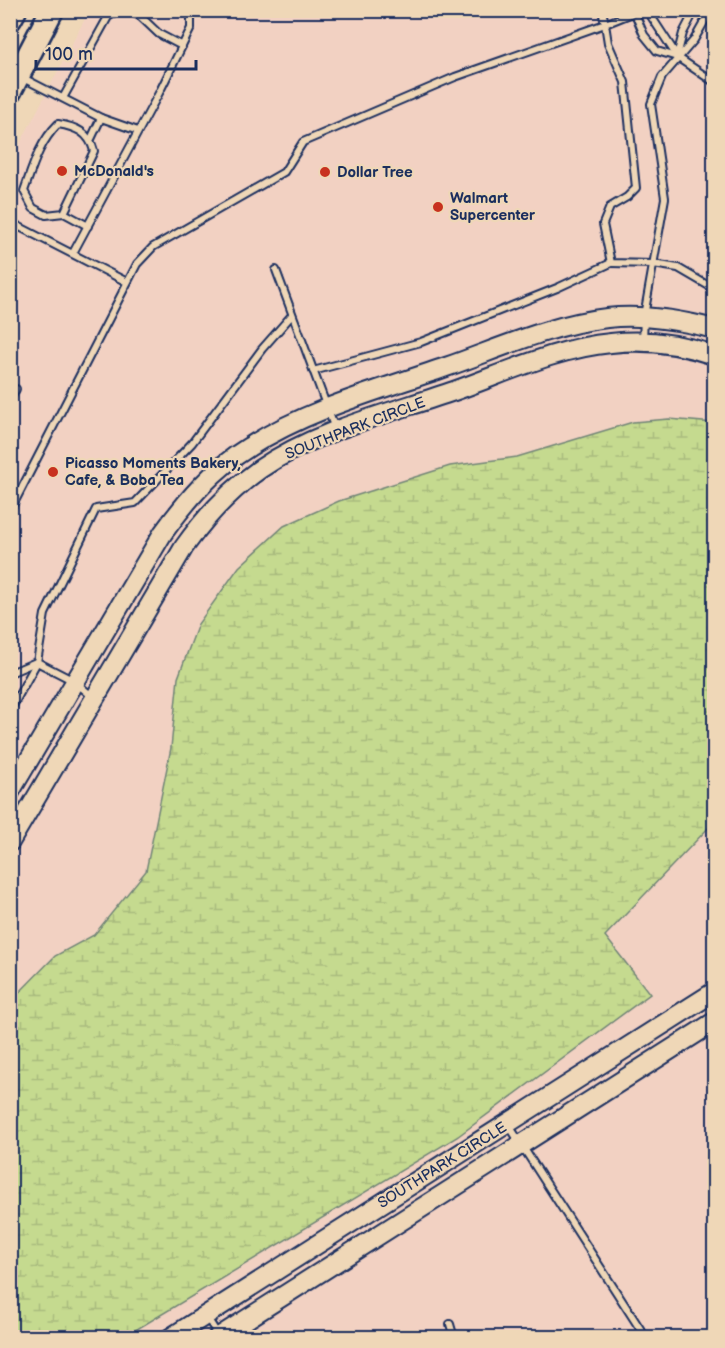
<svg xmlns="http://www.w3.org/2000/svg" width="725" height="1348" font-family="'Balsamiq Sans',sans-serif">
<defs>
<pattern id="wetland-marsh" width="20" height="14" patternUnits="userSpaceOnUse" patternTransform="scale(1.5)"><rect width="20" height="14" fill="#c5da8f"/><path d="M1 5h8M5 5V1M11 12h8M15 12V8" fill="none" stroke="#a9bb7e"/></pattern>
</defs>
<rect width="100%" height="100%" fill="#efd7b7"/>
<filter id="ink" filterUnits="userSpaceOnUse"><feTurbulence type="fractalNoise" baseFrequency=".0167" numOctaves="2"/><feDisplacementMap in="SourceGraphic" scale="12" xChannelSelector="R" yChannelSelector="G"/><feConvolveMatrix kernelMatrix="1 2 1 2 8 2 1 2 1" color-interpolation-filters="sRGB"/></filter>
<g filter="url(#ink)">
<polygon fill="#f2d1c2" points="89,11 714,11 714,1337 11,1337 10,163"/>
<polygon fill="url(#wetland-marsh)" stroke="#708476" stroke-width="1.5" points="669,419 714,423 714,822 605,936 650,994 457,1137 124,1337 11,1337 11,1001 55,956 94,935 146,871 171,748 178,678 198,624 239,567 284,526 339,501 450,466 517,457 633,422"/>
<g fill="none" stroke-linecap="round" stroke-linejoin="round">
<g stroke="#1b2f5e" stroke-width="10">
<g id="lane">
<polyline points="126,10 140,16 159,34 182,46"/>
<polyline points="647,10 677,56"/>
<polyline points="634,11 644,35 657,51 677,57 714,82"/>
<polyline points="635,12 605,24 608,43 625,82 636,188 627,197 610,207 603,224 611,263 653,264 678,268 714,289"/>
<polyline points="677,56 683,33 695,10"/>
<polyline points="21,77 101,118 138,131"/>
<polyline points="63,98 108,17 119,10"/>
<polyline points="91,139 101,118"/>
<path d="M64,213l30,-62c-5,-19 -18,-24 -36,-27 -19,19 -25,42 -34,67l9,17 13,7 18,-2 24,13"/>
<polyline points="10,222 127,282"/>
<polyline points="73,253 159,93 191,28 191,10"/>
<polyline points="276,270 335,429"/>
<polyline points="643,341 644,316 665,198 651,104 662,77 694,40 711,10"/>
<polyline points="313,371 421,342 557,288 611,263"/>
<polyline points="10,400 16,389"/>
<polyline points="10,511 137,264 153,247 284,172 303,142 455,77 605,24 602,10"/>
<polyline points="37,662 74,681 94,698"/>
<polyline points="10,673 36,662"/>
<polyline points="10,711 37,662 45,614 96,509 135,503 192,443 262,349 292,315"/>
<polyline points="508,1124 646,1338"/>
<polyline points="206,1316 218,1335"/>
<polyline points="450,1324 454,1338"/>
</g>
</g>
<g stroke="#1b2f5e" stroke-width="22">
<g id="secondary">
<path d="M10,792l153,-259c24,-33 50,-64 86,-86 59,-38 131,-57 197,-80 52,-18 106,-43 161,-49 37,-4 72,2 107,11"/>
<path d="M10,842l174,-295c22,-31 45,-56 76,-78 57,-39 130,-56 194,-78 51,-18 103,-43 157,-48 35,-4 70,1 103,12"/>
<polyline points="170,1338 714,992"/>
<polyline points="217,1338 714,1022"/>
</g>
</g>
<g stroke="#1b2f5e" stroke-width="27">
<g id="highway">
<polyline points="10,19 15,10"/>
<polyline points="10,91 52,10"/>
</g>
</g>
<use href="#lane" stroke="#efd7b7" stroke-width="6"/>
<use href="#secondary" stroke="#efd7b7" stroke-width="18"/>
<use href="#highway" stroke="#efd7b7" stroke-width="22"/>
</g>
</g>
<g fill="#c8321e" stroke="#efd7b7" stroke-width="2">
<circle cx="62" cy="171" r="6"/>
<circle cx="325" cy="172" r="6"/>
<circle cx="438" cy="207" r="6"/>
<circle cx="53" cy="472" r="6"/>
</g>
<g text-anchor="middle" stroke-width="4.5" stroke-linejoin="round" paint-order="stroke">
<g font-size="15" font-weight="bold" fill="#1b2f5e" stroke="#efd7b7" text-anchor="start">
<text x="74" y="176">McDonald's</text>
<text x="337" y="177">Dollar Tree</text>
<text x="450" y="203">Walmart<tspan x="450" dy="17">Supercenter</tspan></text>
<text x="65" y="468">Picasso Moments Bakery,<tspan x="65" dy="17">Cafe, &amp; Boba Tea</tspan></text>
</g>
<g font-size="15" fill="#1b2f5e" stroke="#efd7b7">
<text transform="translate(355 428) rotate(-21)" y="5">SOUTHPARK CIRCLE</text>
<text transform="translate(442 1165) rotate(-32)" y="5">SOUTHPARK CIRCLE</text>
</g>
</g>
<rect width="725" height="1348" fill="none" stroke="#efd7b7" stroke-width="36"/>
<rect x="18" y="18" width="689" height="1312" fill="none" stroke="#1b2f5e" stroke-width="2" filter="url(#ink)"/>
<path d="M36 60v9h160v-9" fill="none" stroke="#1b2f5e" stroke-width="3"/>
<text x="45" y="60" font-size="18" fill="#1b2f5e" stroke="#efd7b7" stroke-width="4.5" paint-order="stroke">100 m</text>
</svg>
